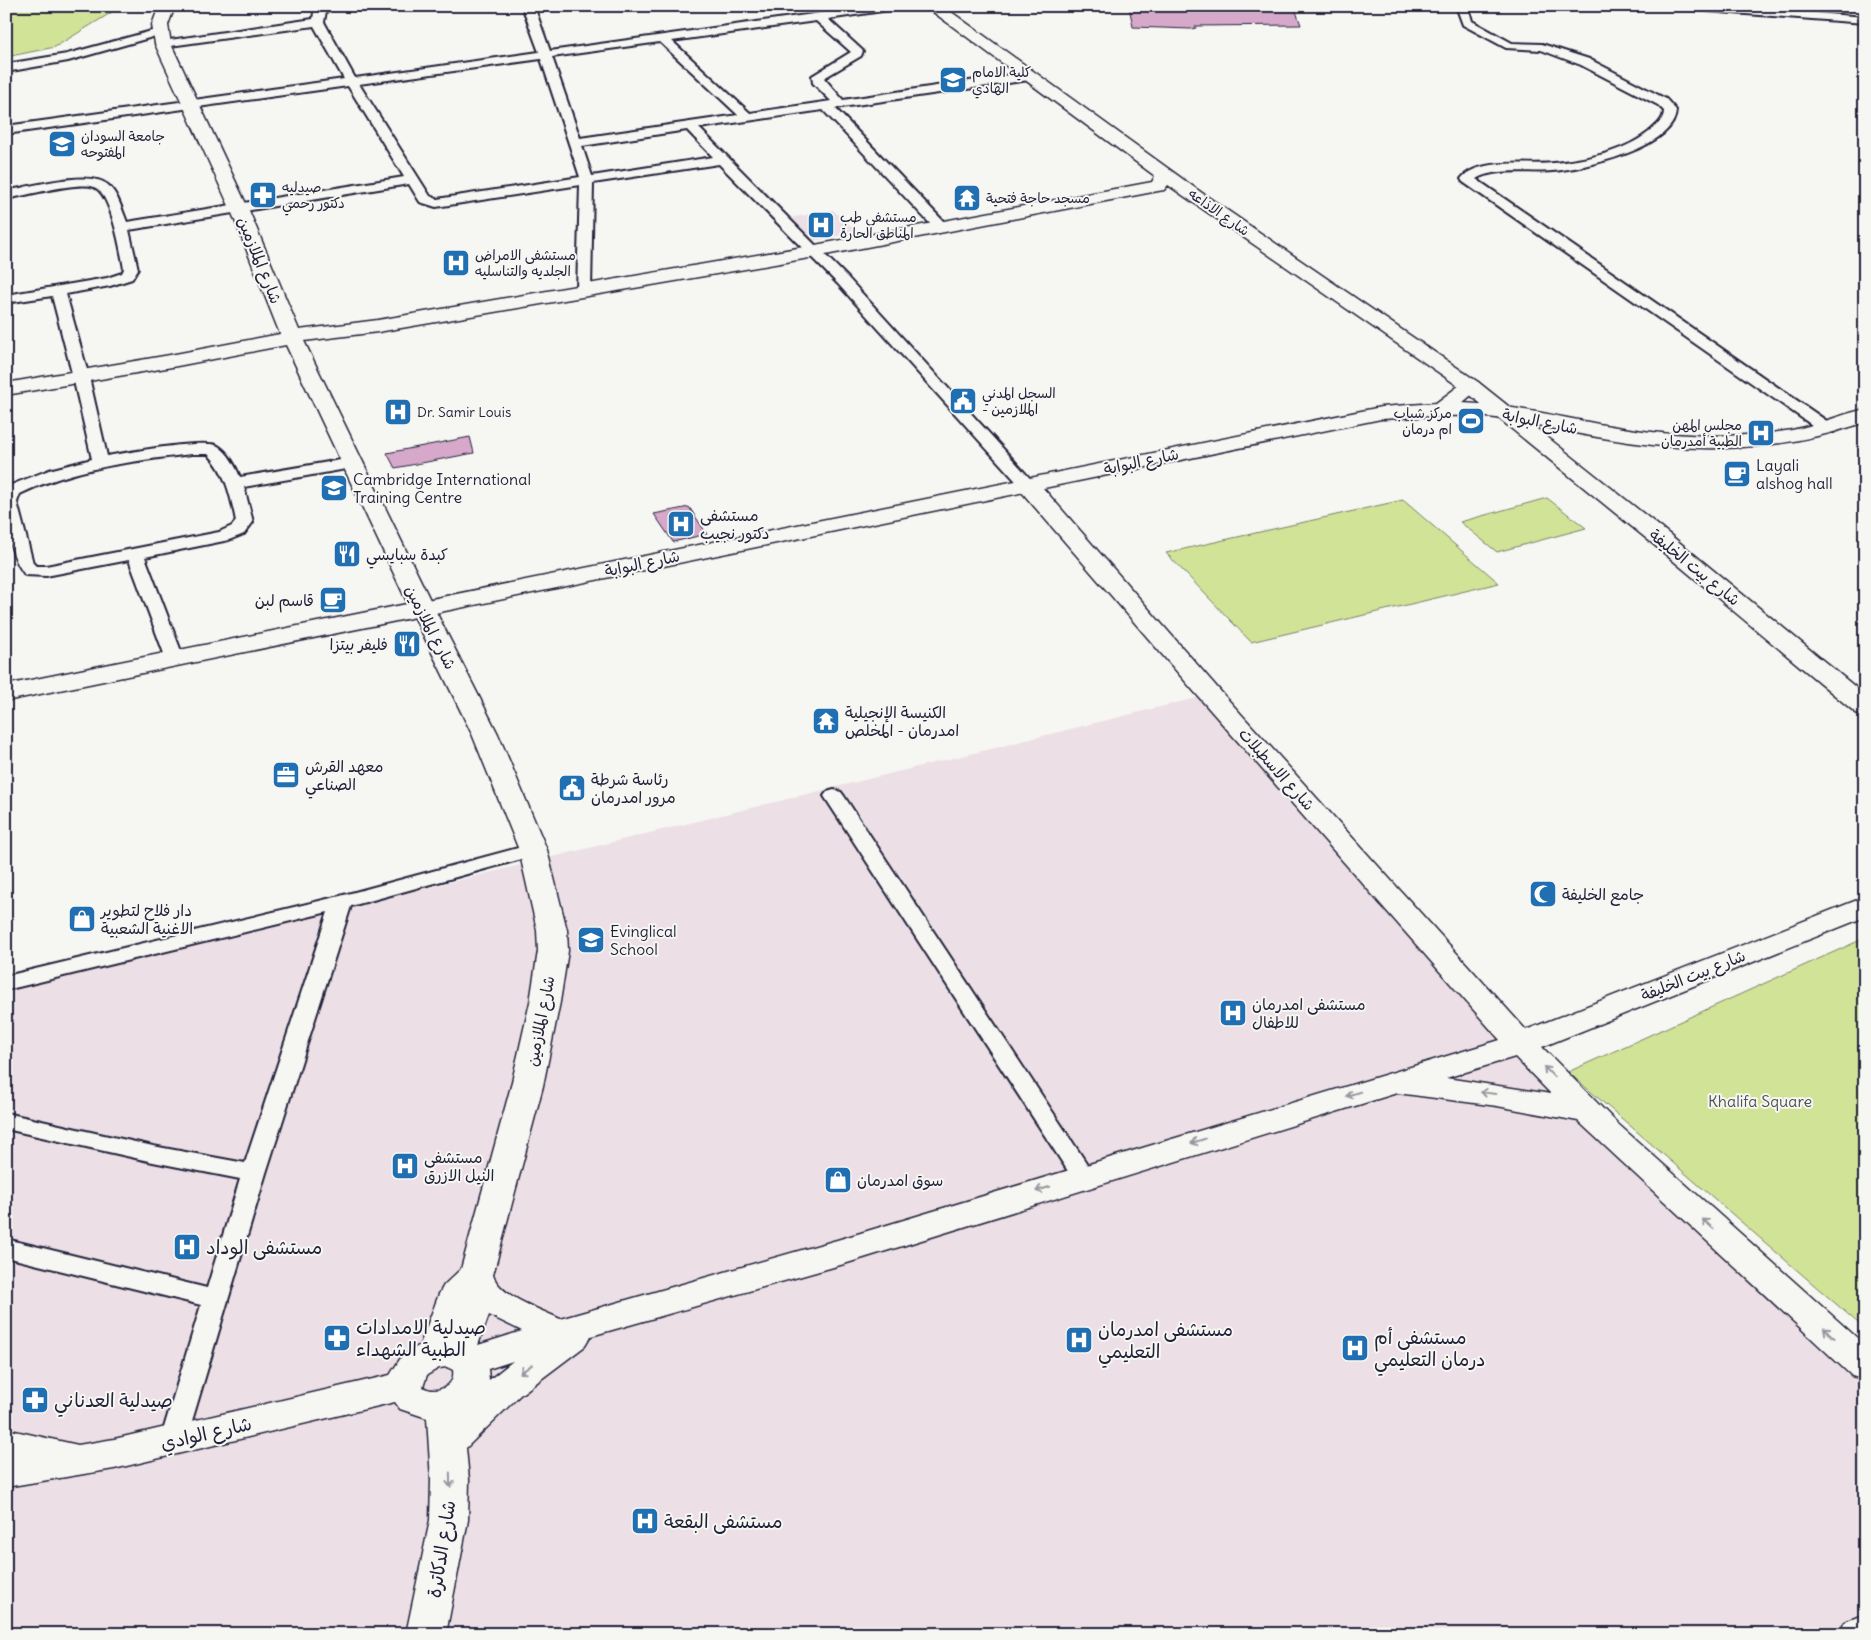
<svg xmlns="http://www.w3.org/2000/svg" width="1871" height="1640" font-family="Delius,'Playpen Sans Arabic',sans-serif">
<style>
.built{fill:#ecdfe6}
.green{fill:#d0e397;stroke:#798269}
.building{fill:#d6a8ca;stroke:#22223b}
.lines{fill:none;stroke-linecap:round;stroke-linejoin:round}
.street-casing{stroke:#22223b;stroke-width:4}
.secondary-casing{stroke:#22223b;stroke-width:3}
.primary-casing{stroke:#22223b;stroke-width:3}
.street{fill:#f6f6f2;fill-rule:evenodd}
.secondary{fill:#f6f6f2;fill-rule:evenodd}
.primary{fill:#f6f6f2;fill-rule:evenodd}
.oneway{stroke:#9797a0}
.labels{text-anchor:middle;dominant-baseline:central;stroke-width:4;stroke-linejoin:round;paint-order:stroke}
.far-poi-label{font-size:14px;fill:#22223b;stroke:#f6f6f2;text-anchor:start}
.far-street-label{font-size:14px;fill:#22223b;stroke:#f6f6f2}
.street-label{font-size:16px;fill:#22223b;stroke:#f6f6f2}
.poi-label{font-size:16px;fill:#22223b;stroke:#f6f6f2;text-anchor:start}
.park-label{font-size:16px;fill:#4e5252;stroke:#f6f6f2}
.near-poi-label{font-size:19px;fill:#22223b;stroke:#f6f6f2;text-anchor:start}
.near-street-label{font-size:19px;fill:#22223b;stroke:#f6f6f2}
</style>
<rect width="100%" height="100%" fill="#f6f6f2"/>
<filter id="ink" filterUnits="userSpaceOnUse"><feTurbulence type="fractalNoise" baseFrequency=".02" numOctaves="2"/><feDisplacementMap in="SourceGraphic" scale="10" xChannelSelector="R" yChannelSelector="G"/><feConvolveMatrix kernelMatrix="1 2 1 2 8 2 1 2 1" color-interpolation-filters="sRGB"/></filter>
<g filter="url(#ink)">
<g class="built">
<path d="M833,210L857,232L808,242L784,219Z"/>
<path d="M1213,694L1475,992L1865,1368V1634H6V992Z"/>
</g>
<g class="green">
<path d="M6,6H122L55,47L6,57Z"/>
<path d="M1547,498L1586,528L1497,552L1460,522Z"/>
<path d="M1403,500L1499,583L1251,642L1166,553Z"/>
<path d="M1865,938V1329L1568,1072Z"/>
</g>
<g class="building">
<path d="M1129,6H1294L1301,25L1195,26L1196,28L1191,29L1133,27Z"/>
<path d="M470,437L474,453L395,468L387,453Z"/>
<path d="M689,507L707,534L673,542L654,514Z"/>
</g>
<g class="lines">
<g class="street-casing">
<g id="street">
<path d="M315,6H327L324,22L355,78L539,52L522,6H534L550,51L870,6H901L896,9L828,19L863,51L861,56L824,78L843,100L1029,72L1033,73L1035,76L1033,79L1029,80L835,108L946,224L948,227L946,230H936L823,110L699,128L848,278L1036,485L1034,488H1022L838,284L719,164L593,183L591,291L589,294H579L577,291L580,185L436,207L420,202L409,184L129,230L138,269L132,279L110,286L66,294L89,377L107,456C125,453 205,438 218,446C228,452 236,467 240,477L352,458L358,460L360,463L358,466L352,468L244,487L253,522L244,534L229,540L145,557L184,659L181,663L175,664L169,663L166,659L129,560L46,576L25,575C6,550 6,517 6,487L49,470L92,459L73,377L52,296L6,303V295L107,278L122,273L124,269C121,252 111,193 94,187C78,181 25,196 6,199V191C28,187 90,169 108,185C118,194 122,210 127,222L404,177L348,86L6,134V126L344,79L314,26L163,47L157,44L163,41L313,19ZM816,21L851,52L812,76L813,83L831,101L750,113L672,41ZM660,42L738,115L580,138L552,57ZM541,59L580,177L437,199L430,196L359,84ZM687,130L713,157L592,176L582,146ZM192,454H208C226,472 231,497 236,521L232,526L219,532L46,566H36L33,563L17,502L20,494C74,468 132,461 192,454Z"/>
<path d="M1456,6H1468L1472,21L1512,43L1542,44L1589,59L1666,99L1676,110C1676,148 1582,169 1552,171C1531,173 1494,167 1476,179L1834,426L1836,429L1834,432H1822L1463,182L1461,179C1478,157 1530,166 1554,163C1585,160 1624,152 1649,132C1656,126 1664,120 1664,111L1658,105L1581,65L1541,50L1506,48L1463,25Z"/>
<path d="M1674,6H1727L1865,17V23L1679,9Z"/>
<path d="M159,29L165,32L163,34L68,61L6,72V64L67,54Z"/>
<path d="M834,790L841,792L844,796L1091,1170L1095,1176L1091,1182L1083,1185L1075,1182L824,796L827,792Z"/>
<path d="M533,844L540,846L543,850L540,854L351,906L266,1173L186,1441L182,1449L173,1452L164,1449L160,1441L201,1305L6,1257V1239L207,1288L240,1179L153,1162L6,1129V1113L153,1146L245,1163L328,912L6,990V976L340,896Z"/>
</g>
</g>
<g class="secondary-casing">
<g id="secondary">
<path d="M159,6H175L168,25L171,44L248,208L299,330L378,320L815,245L1152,182L1155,176L925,6H943L1202,193L1478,382L1674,538L1865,695V716L1856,713L1658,548L1464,390L1168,185L1164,190L1158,191L815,257L378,332L304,341L434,608L498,734L547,850L567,930L568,951L560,1002L543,1086L493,1275C500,1297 540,1309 560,1319L844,1238L1500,1040L1204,703L1020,490L1017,485L1020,480L1028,478L1036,480L1222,693L1526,1030L1865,897V917L1542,1047L1618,1124L1865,1345V1380L1852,1376L1578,1121L1497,1106L1397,1093L844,1264L591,1336L585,1346L520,1395L466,1448L469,1480L468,1520L446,1634H406L430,1520L431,1480L427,1418L400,1409L395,1402L114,1469L6,1487V1429L78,1445L114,1439L390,1375L402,1356L420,1345L439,1294L444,1285L461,1269L511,1086L530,1002L538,951L537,930L519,850L472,734L410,608L286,345L172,367L6,395V383L170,355L280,334L230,208L155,44L152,25ZM1515,1057L1551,1094L1446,1078ZM489,1315L491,1316L522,1331L478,1345ZM513,1361L489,1380L488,1369ZM447,1367L453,1370C456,1387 436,1395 423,1387L427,1375L439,1368Z"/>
<path d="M1865,1614V1634H1839L1845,1622Z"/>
</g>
</g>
<g class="primary-casing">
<path id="primary" d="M1471,380L1478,382L1482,386L1462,403C1523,405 1583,424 1643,431C1692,437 1743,438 1792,430C1817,425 1840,415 1865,409V422C1778,453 1693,454 1603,438C1564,432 1526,421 1487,417C1452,414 1416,417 1381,419L6,701V685L1381,407L1436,403L1464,382Z"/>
</g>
<use href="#street" class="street"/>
<use href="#secondary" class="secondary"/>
<use href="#primary" class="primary"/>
</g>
<defs><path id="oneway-shaft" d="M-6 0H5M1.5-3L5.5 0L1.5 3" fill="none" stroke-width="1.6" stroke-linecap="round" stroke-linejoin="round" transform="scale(1.25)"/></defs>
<g class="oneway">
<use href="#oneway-shaft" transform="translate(1549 1072) rotate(-134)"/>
<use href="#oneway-shaft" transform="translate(1488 1093) rotate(-172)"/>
<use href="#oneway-shaft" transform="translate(1353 1094) rotate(163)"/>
<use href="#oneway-shaft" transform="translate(1198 1141) rotate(163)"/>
<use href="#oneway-shaft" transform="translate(1043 1189) rotate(163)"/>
<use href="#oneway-shaft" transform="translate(1708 1224) rotate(-138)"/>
<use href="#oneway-shaft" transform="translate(1829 1333) rotate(-138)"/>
<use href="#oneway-shaft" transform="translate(526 1369) rotate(144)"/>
<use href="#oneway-shaft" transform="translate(450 1480) rotate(89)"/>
</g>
</g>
<defs>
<g id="university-square" transform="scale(1.4375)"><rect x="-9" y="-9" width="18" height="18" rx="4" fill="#1f6fb2" stroke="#f6f6f2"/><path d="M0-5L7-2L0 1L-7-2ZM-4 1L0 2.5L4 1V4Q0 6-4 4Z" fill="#fff"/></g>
<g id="pharmacy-square" transform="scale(1.4375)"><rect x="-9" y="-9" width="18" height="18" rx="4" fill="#1f6fb2" stroke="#f6f6f2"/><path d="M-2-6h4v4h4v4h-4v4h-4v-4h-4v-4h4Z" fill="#fff"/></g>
<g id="temple-square" transform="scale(1.4375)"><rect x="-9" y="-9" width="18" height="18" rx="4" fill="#1f6fb2" stroke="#f6f6f2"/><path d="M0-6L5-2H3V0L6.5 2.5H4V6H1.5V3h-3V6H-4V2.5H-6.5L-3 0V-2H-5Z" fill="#fff"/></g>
<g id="hospital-square" transform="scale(1.4375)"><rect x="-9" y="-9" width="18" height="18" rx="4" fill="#1f6fb2" stroke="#f6f6f2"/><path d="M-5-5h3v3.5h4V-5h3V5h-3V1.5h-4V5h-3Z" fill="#fff"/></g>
<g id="civic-square" transform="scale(1.4375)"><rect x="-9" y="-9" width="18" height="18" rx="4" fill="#1f6fb2" stroke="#f6f6f2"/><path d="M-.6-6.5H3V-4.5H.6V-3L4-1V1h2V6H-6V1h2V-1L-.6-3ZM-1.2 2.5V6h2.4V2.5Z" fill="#fff"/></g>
<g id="stadium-square" transform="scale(1.4375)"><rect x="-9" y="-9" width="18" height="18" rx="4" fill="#1f6fb2" stroke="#f6f6f2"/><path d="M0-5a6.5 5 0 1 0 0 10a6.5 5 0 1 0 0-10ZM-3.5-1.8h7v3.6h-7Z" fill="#fff"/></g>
<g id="cafe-square" transform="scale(1.4375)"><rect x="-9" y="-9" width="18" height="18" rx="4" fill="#1f6fb2" stroke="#f6f6f2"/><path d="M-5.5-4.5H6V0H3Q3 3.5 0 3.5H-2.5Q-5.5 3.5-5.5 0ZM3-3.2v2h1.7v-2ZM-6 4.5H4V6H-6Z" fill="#fff"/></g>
<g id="school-square" transform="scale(1.4375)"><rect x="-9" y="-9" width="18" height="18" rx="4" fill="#1f6fb2" stroke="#f6f6f2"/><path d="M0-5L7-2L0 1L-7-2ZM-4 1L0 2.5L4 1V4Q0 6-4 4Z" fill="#fff"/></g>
<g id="restaurant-square" transform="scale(1.4375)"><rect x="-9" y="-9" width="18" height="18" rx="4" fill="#1f6fb2" stroke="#f6f6f2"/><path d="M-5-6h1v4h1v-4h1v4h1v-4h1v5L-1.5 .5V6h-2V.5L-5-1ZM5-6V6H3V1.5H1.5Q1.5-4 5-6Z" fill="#fff"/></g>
<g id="office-square" transform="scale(1.4375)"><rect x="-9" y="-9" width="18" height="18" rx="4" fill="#1f6fb2" stroke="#f6f6f2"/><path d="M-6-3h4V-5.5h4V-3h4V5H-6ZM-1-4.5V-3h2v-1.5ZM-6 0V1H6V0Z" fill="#fff"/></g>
<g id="mosque-square" transform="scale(1.4375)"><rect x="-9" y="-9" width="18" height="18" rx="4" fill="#1f6fb2" stroke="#f6f6f2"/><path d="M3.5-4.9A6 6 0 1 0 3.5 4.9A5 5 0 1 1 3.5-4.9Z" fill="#fff"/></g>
<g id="shop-square" transform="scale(1.4375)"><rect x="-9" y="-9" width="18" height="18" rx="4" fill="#1f6fb2" stroke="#f6f6f2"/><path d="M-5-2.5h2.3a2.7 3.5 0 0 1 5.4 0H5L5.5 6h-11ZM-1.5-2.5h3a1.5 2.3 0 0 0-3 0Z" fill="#fff"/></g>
</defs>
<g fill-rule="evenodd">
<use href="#university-square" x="953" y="80"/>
<use href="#university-square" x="62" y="144"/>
<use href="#pharmacy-square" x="263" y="195"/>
<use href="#temple-square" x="967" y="198"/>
<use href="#hospital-square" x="821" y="225"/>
<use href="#hospital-square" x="456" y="263"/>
<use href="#civic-square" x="963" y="401"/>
<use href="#hospital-square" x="398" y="412"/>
<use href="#stadium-square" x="1471" y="421"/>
<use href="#hospital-square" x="1761" y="433"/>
<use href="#cafe-square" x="1737" y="474"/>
<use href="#school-square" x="334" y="488"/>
<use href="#hospital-square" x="681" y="524"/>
<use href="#restaurant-square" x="347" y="554"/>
<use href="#cafe-square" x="333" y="600"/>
<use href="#restaurant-square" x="407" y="644"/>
<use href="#temple-square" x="826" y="721"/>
<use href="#office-square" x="286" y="775"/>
<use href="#civic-square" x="572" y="788"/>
<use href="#mosque-square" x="1543" y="894"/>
<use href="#shop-square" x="82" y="919"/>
<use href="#university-square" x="591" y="940"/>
<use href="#hospital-square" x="1233" y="1013"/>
<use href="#hospital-square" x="405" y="1166"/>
<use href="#shop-square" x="838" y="1180"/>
<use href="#hospital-square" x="187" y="1247"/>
<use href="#pharmacy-square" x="337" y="1338"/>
<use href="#hospital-square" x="1079" y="1340"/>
<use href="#hospital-square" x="1355" y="1348"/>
<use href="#pharmacy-square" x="35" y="1400"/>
<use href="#hospital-square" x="645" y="1521"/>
</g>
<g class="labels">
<g class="far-poi-label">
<text x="972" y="72">كلية الامام<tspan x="972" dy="16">الهادي</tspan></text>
<text x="81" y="136">جامعة السودان<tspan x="81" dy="16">المفتوحه</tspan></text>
<text x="282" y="187">صيدليه<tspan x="282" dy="16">دكتور رحمي</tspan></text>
<text x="986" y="198">مسجد حاجة فتحية</text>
<text x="840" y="217">مستشفى طب<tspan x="840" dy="16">المناطق الحارة</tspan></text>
<text x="475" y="255">مستشفى الامراض<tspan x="475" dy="16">الجلديه والتناسليه</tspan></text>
<text x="982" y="393">السجل المدني<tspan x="982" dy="16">- الملازمين</tspan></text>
<text x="417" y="412">Dr. Samir Louis</text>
<text x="1452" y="413" text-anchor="end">مركز شباب<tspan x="1452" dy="16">ام درمان</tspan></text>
<text x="1742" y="425" text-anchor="end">مجلس المهن<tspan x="1742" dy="16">الطبية أمدرمان</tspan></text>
</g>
<g class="far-street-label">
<text transform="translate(1219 212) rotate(35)">شارع الاذاعه</text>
</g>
<g class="street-label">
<text transform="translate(260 260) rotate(68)">شارع الملازمين</text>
<text transform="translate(1540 421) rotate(11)">شارع البوابة</text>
<text transform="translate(1141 461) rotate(-12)">شارع البوابة</text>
<text transform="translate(642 563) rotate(-12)">شارع البوابة</text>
<text transform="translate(1695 567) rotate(39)">شارع بيت الخليفة</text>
<text transform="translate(431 627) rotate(63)">شارع الملازمين</text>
<text transform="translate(1277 769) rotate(48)">شارع الاسطبلات</text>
<text transform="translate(1693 975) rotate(-22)">شارع بيت الخليفة</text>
<text transform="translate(540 1021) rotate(-79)">شارع الملازمين</text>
</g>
<g class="poi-label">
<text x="1756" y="465">Layali<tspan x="1756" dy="18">alshog hall</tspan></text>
<text x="353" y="479">Cambridge International<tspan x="353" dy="18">Training Centre</tspan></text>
<text x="700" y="515">مستشفى<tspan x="700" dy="18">دكتور نجيب</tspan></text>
<text x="366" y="554">كبدة سبايسي</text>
<text x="314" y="600" text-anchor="end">قاسم لبن</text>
<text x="388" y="644" text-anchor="end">فليفر بيتزا</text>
<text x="845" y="712">الكنيسة الإنجيلية<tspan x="845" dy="18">امدرمان - المخلص</tspan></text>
<text x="305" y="766">معهد القرش<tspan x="305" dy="18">الصناعي</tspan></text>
<text x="591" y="779">رئاسة شرطة<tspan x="591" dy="18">مرور امدرمان</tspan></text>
<text x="1562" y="894">جامع الخليفة</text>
<text x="101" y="910">دار فلاح لتطوير<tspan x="101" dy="18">الاغنية الشعبية</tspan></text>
<text x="610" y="931">Evinglical<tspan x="610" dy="18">School</tspan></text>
<text x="1252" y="1004">مستشفى امدرمان<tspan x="1252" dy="18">للاطفال</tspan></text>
<text x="424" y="1157">مستشفى<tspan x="424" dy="18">النيل الازرق</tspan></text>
<text x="857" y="1180">سوق امدرمان</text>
</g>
<g class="park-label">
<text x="1760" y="1101">Khalifa Square</text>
</g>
<g class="near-poi-label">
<text x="206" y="1247">مستشفى الوداد</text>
<text x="356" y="1327">صيدلية الامدادات<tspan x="356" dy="22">الطبية الشهداء</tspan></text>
<text x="1098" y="1329">مستشفى امدرمان<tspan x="1098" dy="22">التعليمي</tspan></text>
<text x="1374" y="1337">مستشفى أم<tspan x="1374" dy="22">درمان التعليمي</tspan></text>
<text x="54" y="1400">صيدلية العدناني</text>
<text x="664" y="1521">مستشفى البقعة</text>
</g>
<g class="near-street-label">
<text transform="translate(206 1433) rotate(-13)">شارع الوادي</text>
<text transform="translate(441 1549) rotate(-81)">شارع الدكاترة</text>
</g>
</g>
<rect width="1871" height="1640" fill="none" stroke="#f6f6f2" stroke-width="25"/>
<rect x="12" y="12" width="1846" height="1615" fill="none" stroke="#22223b" stroke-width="2" filter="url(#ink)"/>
</svg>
